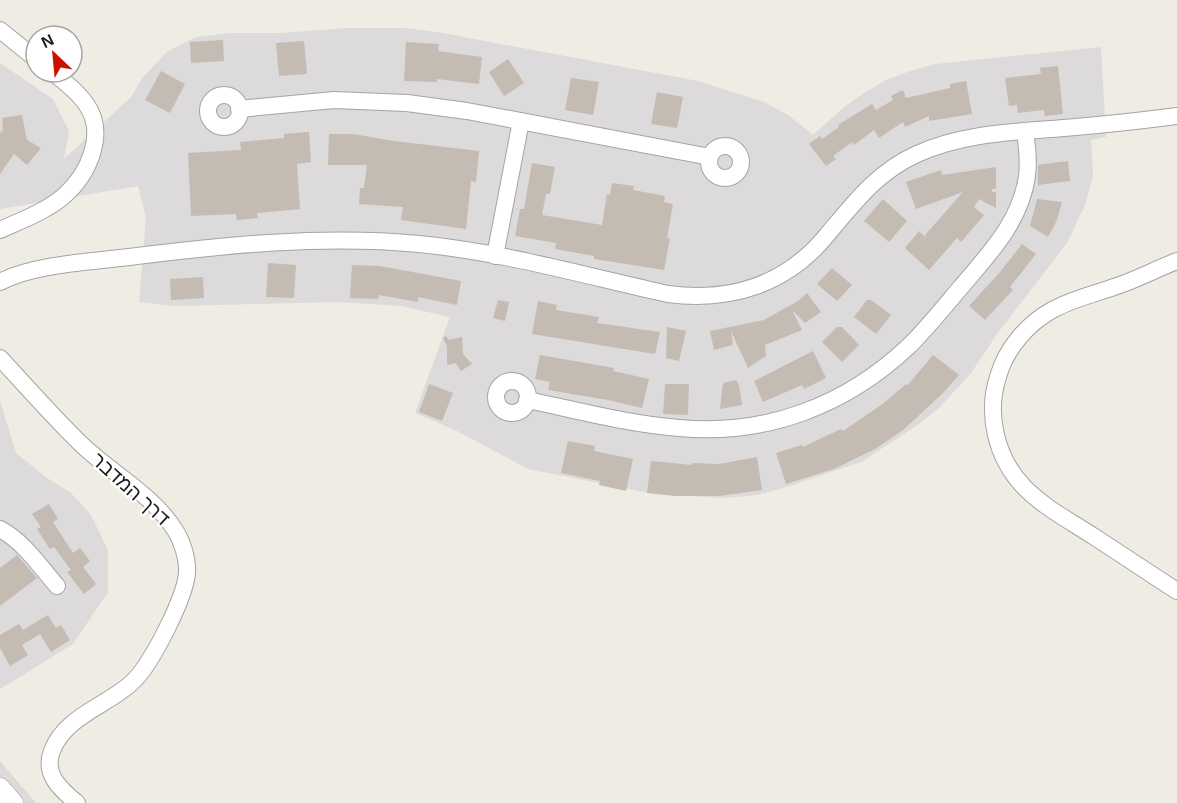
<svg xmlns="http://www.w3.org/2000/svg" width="1177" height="803" font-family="Helvetica,'Noto Sans Hebrew',sans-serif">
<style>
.residential{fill:#dcdada}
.building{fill:#c4bbb2}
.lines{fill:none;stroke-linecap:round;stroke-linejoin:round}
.minor-casing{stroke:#a4a4a4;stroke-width:18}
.tertiary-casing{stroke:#a4a4a4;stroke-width:21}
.minor{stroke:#fff;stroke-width:16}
.tertiary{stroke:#fff;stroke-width:20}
.labels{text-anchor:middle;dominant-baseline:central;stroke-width:4.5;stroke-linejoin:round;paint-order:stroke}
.street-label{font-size:20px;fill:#1d1d1d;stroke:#fff}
</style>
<rect width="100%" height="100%" fill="#efece3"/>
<g class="residential">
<path d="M347,28H405L437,32L698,81L764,102L788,115L813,135L843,108L864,93L886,80L913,70L935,64L1101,47L1106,137L1091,140L1093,176L1085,205L1067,243L997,334L971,373L939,408L916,426L861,462L790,486L757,495L725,498L654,494L528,469L457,431L415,413L450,317L401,306L338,302L175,306L139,302L146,217L138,186L0,209V63L53,99L69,131L64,159L131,97L143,77L167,52L196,37L230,33H282Z"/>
<path d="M0,401L16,453L47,478L70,492L91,515L108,550V592L73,644L0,689Z"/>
<path d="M0,761L36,803H0Z"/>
</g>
<g class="building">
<path d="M223,40L224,61L191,63L190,42Z"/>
<path d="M304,41L307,74L279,76L276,43Z"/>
<path d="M406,42L439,44L438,51L482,57L479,84L437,79V82L404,81Z"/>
<path d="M508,59L524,83L504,96L489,72Z"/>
<path d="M1058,66L1063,114L1045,116L1044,110L1018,113L1017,105L1009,106L1005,78L1041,74L1040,68Z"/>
<path d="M161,71L185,84L170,113L145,100Z"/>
<path d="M571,78L599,82L593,115L565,110Z"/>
<path d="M966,81L972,114L929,121V116L905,127L903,122L879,138L874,130L854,145L852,142L833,156L836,159L826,166L809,144L820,136L822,139L839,127L838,125L872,104L876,110L893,100L891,96L903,90L906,98L950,88V84Z"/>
<path d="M657,92L683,97L677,128L651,124Z"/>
<path d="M22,115L27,140L41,148L27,165L14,154L0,174V133L3,130L2,118Z"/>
<path d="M309,132L311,162L297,164L300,209L257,213L258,218L237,220L236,214L191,216L188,153L241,150L240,142L284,138V134Z"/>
<path d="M329,134H353L394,141L479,151L476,182L471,181L466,229L401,220L403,207L359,204L360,188H364L367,165H328Z"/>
<path d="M1068,161L1070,181L1038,185V165Z"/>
<path d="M532,163L555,167L550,194H546L542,215L602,225L607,194L610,195L612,183L634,186L633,190L665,196L664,202L673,204L667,238H670L664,270L594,259V256L555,249L556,243L515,236L520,209H524Z"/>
<path d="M996,167V189H992V192H996V208L979,199L974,207L984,215L961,242L957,238L929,270L905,248L919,231L926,238L925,235L963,192L916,209L906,182L941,170L942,175Z"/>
<path d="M883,199L907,221L889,242L864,221Z"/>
<path d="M1037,199L1062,202L1057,220L1048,237L1030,226Z"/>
<path d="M1022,244L1036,254L1010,287L1013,290L985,320L969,306L1000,272Z"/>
<path d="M268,263L296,265L294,298L266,297Z"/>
<path d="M352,265L380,266L461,281L457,305L418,297V302L379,295L378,299L350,298Z"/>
<path d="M832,268L852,285L837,301L817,284Z"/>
<path d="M203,277L204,298L171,300L170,279Z"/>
<path d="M807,293L821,312L805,323L792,310L802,330L765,345L766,356L748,368L731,331L733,345L714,350L710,331L764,320L798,301Z"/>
<path d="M498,300L509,302L505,321L493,318Z"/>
<path d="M867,300H871L891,315L876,334L854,317Z"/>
<path d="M538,301L557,305L556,310L599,317L597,323L660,332L655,354L532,334Z"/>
<path d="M667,327L686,331L679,361L666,358Z"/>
<path d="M837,327H842L859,345L842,362L822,342Z"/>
<path d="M446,336L449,340L462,337L463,354L472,364L461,371L456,363L447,365V346L443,338Z"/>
<path d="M813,351L826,378L804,389L802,385L763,402L754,381Z"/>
<path d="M540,355L614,368L613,371L649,379L642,408L608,400L548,390L550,382L535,379Z"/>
<path d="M933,355L959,375L943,393L903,430L875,449L834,469L786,484L776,453L802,445L803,447L841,429L843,431L884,403L906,384L907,386Z"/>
<path d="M736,380L739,385L742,405L720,409L723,383Z"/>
<path d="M429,384L453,393L442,421L419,412Z"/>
<path d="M665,384H689L688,415L663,414Z"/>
<path d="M568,441L595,446L594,451L633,459L626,491L599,485L600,481L561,473Z"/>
<path d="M757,457L762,490L720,496H675L647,493L651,461L692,465V463L719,464Z"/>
<path d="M49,504L58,519L53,522L73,553L80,548L90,561L83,567L96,584L84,594L67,572L71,570L54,547L50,549L37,529L41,527L32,514Z"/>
<path d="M17,555L37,578L0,606V568Z"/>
<path d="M48,615L56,628L61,625L70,640L51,652L40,634L22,645L28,655L10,666L0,648V635L19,624L23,630Z"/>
</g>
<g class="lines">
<g class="minor-casing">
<g id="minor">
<path d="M0,30L36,59"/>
<circle cx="224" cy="111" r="16"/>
<path d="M239,109L334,100L407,103L467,111L710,157"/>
<circle cx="725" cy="162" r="16"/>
<path d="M0,230C22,220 47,211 65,195C89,173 107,133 86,104C77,91 64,81 52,72"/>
<path d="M495,256L521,121"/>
<path d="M1177,261C1156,269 1136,280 1114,287C1094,294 1073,299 1054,309C1028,323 1006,348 998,377C986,414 996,457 1023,486C1043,507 1070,521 1093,536C1121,554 1149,573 1177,591"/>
<path d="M0,282C33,264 91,262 129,257C225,245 322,235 419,244C503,252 586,276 668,294C730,302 786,285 827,235C854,203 877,172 917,154C963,133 1014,132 1064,128C1102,125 1139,121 1177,116"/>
<path d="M0,358C27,387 53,417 81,444C111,473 152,494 175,530C182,541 188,559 187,573C185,598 155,655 139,675C114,705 66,713 52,751C43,774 60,789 77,803"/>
<circle cx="512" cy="397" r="16"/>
<path d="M527,400C577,410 628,424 679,428C766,436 846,406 910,345C928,327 944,307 961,287C989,254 1021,221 1027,176C1029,161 1027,146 1025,131"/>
<path d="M0,529C24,542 39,565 57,586"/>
</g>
</g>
<g class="tertiary-casing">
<path id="tertiary" d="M0,788L13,803"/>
</g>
<use href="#minor" class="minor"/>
<use href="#tertiary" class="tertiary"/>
</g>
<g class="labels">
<g class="street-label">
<text transform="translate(131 489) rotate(42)">דרך המדבר</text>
</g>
</g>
<g transform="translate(54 54) rotate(334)"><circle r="28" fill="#ffffff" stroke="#a5a5a5" stroke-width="1.5"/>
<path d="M0-4.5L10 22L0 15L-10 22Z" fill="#cb1100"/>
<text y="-9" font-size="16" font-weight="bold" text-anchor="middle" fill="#1d1d1d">N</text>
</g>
</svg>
